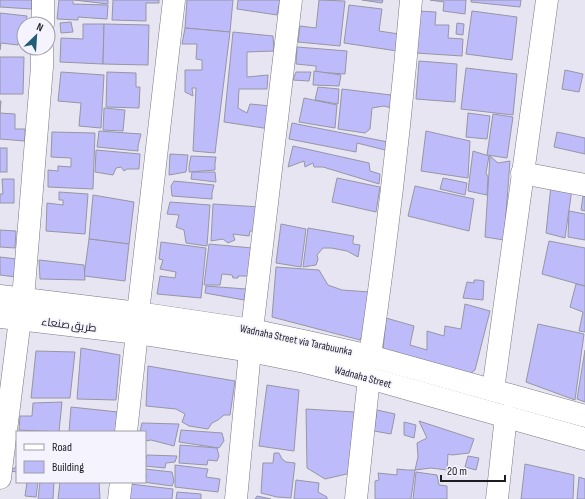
<svg xmlns="http://www.w3.org/2000/svg" width="585" height="499" font-family="'Sofia Sans Condensed',Cairo,sans-serif">
<style>
.building{fill:#bebbfa;stroke:#9696a3}
.lines{fill:none;stroke-linecap:round;stroke-linejoin:round}
.minor-casing{stroke:#797783;stroke-width:23}
.major-casing{stroke:#797783;stroke-width:23}
.minor{stroke:#fff;stroke-width:22}
.major{stroke:#fff;stroke-width:22}
.labels{text-anchor:middle;dominant-baseline:central;stroke-width:3;stroke-linejoin:round;paint-order:stroke}
.street-label{font-size:11px;fill:#1d1c21;stroke:#f5f3fe}
</style>
<rect width="100%" height="100%" fill="#e8e5f3"/>
<g class="building">
<path d="M0,0H32V9L0,7Z"/>
<path d="M59,0H73V4L108,5L107,19L78,17V20L57,19Z"/>
<path d="M74,0H108V4Z"/>
<path d="M113,0H159V3H146V21L112,20Z"/>
<path d="M187,0H233L230,32L185,28Z"/>
<path d="M238,0H280L277,15L237,9Z"/>
<path d="M319,0L345,1L340,46L298,42L300,26L316,28Z"/>
<path d="M362,0H383L382,3Z"/>
<path d="M430,0H466L465,14L443,11L444,2Z"/>
<path d="M471,0H521L520,7L471,2Z"/>
<path d="M349,5L382,9L379,31L399,34L397,51L344,43Z"/>
<path d="M418,11L436,12L435,25H449L448,38L463,39L462,56L416,53Z"/>
<path d="M472,11L517,17L512,60L466,54Z"/>
<path d="M0,13L27,16L26,24H24V31H20L18,45L1,43L0,50Z"/>
<path d="M71,22L73,32L61,33L60,23Z"/>
<path d="M457,23L464,24L463,35L456,34Z"/>
<path d="M83,24H104L103,64L60,62L61,38L83,39Z"/>
<path d="M104,24L149,25L148,65L103,64Z"/>
<path d="M185,28L230,32L215,153L193,151L196,88H192L193,96L185,92V70H202V60L196,59L197,44H182Z"/>
<path d="M233,32L273,36L274,51L247,52V77L268,75L267,89H239L238,108L247,113L250,104L271,106L270,129L224,122Z"/>
<path d="M297,47L347,51L345,74L316,72V66L296,64Z"/>
<path d="M0,57H24L23,94H0Z"/>
<path d="M419,61L457,64L455,102L416,99Z"/>
<path d="M466,68L517,74L513,115L461,109Z"/>
<path d="M565,70L583,74L579,92L562,89Z"/>
<path d="M314,71L341,75L339,86L313,85Z"/>
<path d="M61,72L104,75L101,128L79,126L81,103L58,101Z"/>
<path d="M107,72L136,73V87H140L139,108L106,107Z"/>
<path d="M296,72H311L309,81L293,80Z"/>
<path d="M318,87L339,89L338,104L315,100Z"/>
<path d="M342,89L399,96L398,110L384,106L372,108L370,129L365,133L338,129Z"/>
<path d="M304,98L337,105L335,128L299,122Z"/>
<path d="M0,101H1L0,113L15,114V129H25V141L0,139Z"/>
<path d="M104,108L125,110L123,131L103,130Z"/>
<path d="M468,113L490,116L487,139L466,137Z"/>
<path d="M493,114L513,117L507,158L487,155Z"/>
<path d="M292,123L388,142L385,150L357,143L356,152L289,139Z"/>
<path d="M99,131L141,134L138,146V151L97,147Z"/>
<path d="M426,131L470,141L468,178L421,171Z"/>
<path d="M52,132L95,133L93,189L48,187V170L58,171V166L71,167V158L51,157Z"/>
<path d="M557,132L585,138V154L554,147Z"/>
<path d="M293,146L369,163L370,171L380,174L379,184L323,167H314L313,163L305,167L304,161L288,167Z"/>
<rect x="0" y="148" width="7" height="24"/>
<path d="M96,150L140,154L139,169H127L124,171L121,167L116,168L113,175L95,172Z"/>
<path d="M473,151L489,156L486,173L488,177L487,195L468,191Z"/>
<path d="M170,154L188,155L186,172L169,175Z"/>
<path d="M191,156L216,157L215,163V170L189,172V166Z"/>
<path d="M490,156L498,163L510,161L504,240L485,237Z"/>
<path d="M192,172H215L216,182L191,179Z"/>
<path d="M337,178L380,187L376,212L332,202Z"/>
<path d="M443,178L467,183L465,195L440,189Z"/>
<path d="M2,179H14V203H0V194H3Z"/>
<path d="M174,181L214,185L212,193V199L172,196L171,186Z"/>
<path d="M551,185L572,189L565,238L546,233Z"/>
<path d="M415,186L474,199L469,231L408,216Z"/>
<path d="M59,192L88,194L85,234L46,231L47,203L63,205V200H59Z"/>
<path d="M93,195L134,202L129,244L89,239Z"/>
<path d="M583,196H585V211L581,210Z"/>
<path d="M170,202L210,205L207,246L186,243L184,230L176,227L179,215L167,214Z"/>
<path d="M213,204L261,207L258,231H250L249,236L233,234L235,240L228,243L223,239L211,241Z"/>
<path d="M569,211L585,214V240L568,237Z"/>
<path d="M281,224L306,229L301,267L276,263Z"/>
<path d="M308,228L354,236L353,240V244L360,245L358,257L347,251L331,248H323L317,255L318,259L316,265L303,267Z"/>
<path d="M0,230L16,231L15,248L0,247Z"/>
<path d="M89,239L129,244L125,281L84,276Z"/>
<path d="M549,241L585,248V286L542,274Z"/>
<path d="M161,242L206,248L201,298L157,294L160,276L175,278L176,272L160,269L163,260L159,259Z"/>
<path d="M209,244L252,248L249,276H238V278H233L232,275L222,274L220,285H204Z"/>
<path d="M0,257L17,259L16,277L0,275Z"/>
<path d="M39,260L84,265L85,280L40,279Z"/>
<path d="M276,267L319,270L328,285L342,290L370,292L363,333L360,340L272,317Z"/>
<path d="M474,280H478L484,281L483,300L463,298L467,282L474,283Z"/>
<path d="M576,284L585,286V332L579,331L583,312L570,307Z"/>
<path d="M206,286L246,289L244,300L205,293Z"/>
<path d="M465,304L490,311L475,370L469,375L383,350L386,318L414,326L410,345L427,350V331L444,336L445,326L461,329Z"/>
<path d="M538,324L584,334L575,400L526,382Z"/>
<path d="M81,348L120,355L116,400L77,399Z"/>
<path d="M585,350V402L577,399Z"/>
<path d="M36,351L75,352L70,398H31Z"/>
<path d="M148,366L235,381L230,415H224L218,420L212,423L208,429L189,426L182,422L185,414L176,409L146,406Z"/>
<path d="M267,385L299,390L294,451L259,446Z"/>
<path d="M62,402L59,432L19,430L20,416H32L33,403Z"/>
<path d="M71,407L118,412L115,432H69Z"/>
<path d="M306,409L355,412L351,473L325,479L307,468Z"/>
<path d="M377,410L395,414L391,434L374,431Z"/>
<path d="M419,421L474,439L469,453L452,455L448,454L447,470L431,468L415,470L418,457L417,443L427,438Z"/>
<path d="M404,422L416,425L414,438L404,435Z"/>
<path d="M142,423L179,424L174,446L151,440L145,441V432H140Z"/>
<path d="M181,430L222,433L224,441L219,448L179,442Z"/>
<path d="M180,445L217,448L219,456L217,461L208,460L207,465L179,463Z"/>
<path d="M274,453H279L282,459L286,462L295,463L291,498L277,497L261,493L263,463H273Z"/>
<path d="M147,455L177,456L175,462L166,463L165,468L145,466V461Z"/>
<path d="M468,456L479,458L476,470L465,467Z"/>
<path d="M525,464L574,475L573,499H521Z"/>
<path d="M175,465L208,469L206,477L220,479L218,492L175,487Z"/>
<path d="M17,466V472L10,471Z"/>
<path d="M145,469L172,472L174,481L172,486L143,482H145L146,476Z"/>
<path d="M397,469L407,470H415L411,499H375V481L379,480L378,473L397,475Z"/>
<path d="M416,472L437,475L439,485L447,486V499H413Z"/>
<path d="M579,477L585,479V499H577Z"/>
<path d="M296,480L319,483L318,492L327,497V499H294Z"/>
<path d="M27,482H38L36,497L25,496Z"/>
<path d="M40,482H54L53,499H38Z"/>
<path d="M60,482H99L100,499H58Z"/>
<path d="M130,484L173,489L172,499H127Z"/>
<path d="M177,492L201,494V499H176Z"/>
<path d="M257,496L271,499H255Z"/>
</g>
<g class="lines">
<g class="minor-casing">
<g id="minor">
<path d="M43,24V0"/>
<path d="M522,173L585,185"/>
<path d="M23,299L42,67V48"/>
<path d="M138,313L174,0"/>
<path d="M252,330L291,0"/>
<path d="M370,356C387,238 401,119 411,0"/>
<path d="M493,390L547,0"/>
<path d="M126,432L137,333"/>
<path d="M0,478L20,319"/>
<path d="M119,499L121,482"/>
<path d="M236,499L250,351"/>
<path d="M356,499L369,378"/>
<path d="M497,499L506,416"/>
</g>
</g>
<g class="major-casing">
<g id="major">
<path d="M0,296L138,313L252,330L308,342L370,356L585,416"/>
<path d="M0,317L137,333L250,351L305,362L369,378L585,439"/>
</g>
</g>
<use href="#minor" class="minor"/>
<use href="#major" class="major"/>
</g>
<g class="labels">
<g class="street-label">
<text transform="translate(69 325) rotate(7)">طريق صنعاء</text>
<text transform="translate(296 340) rotate(12)">Wadnaha Street via Tarabuunka</text>
<text transform="translate(363 377) rotate(15)">Wadnaha Street</text>
</g>
</g>
<rect x="16" y="431" width="130" height="52" fill="#f5f3fe" stroke="#9f9da6"/>
<rect x="24" y="444" width="20" height="6" fill="#ffffff" stroke="#9f9da6"/>
<text x="52" y="451" font-size="12" fill="#1d1c21">Road</text>
<rect x="24" y="461" width="20" height="12" fill="#bebbfa" stroke="#9f9da6"/>
<text x="52" y="471" font-size="12" fill="#1d1c21">Building</text>
<g transform="translate(36 36) rotate(25)"><circle r="19" fill="#f5f3fe" stroke="#9f9da6"/>
<path d="M0-3L7 15L0 10L-7 15Z" fill="#225d76"/>
<text y="-6" font-size="11" font-weight="bold" text-anchor="middle" fill="#1d1c21">N</text>
</g>
<path d="M441 475v6h64v-6" fill="none" stroke="#1d1c21" stroke-width="2"/>
<text x="447" y="475" font-size="12" fill="#1d1c21" stroke="#f5f3fe" stroke-width="3" paint-order="stroke">20 m</text>
</svg>
